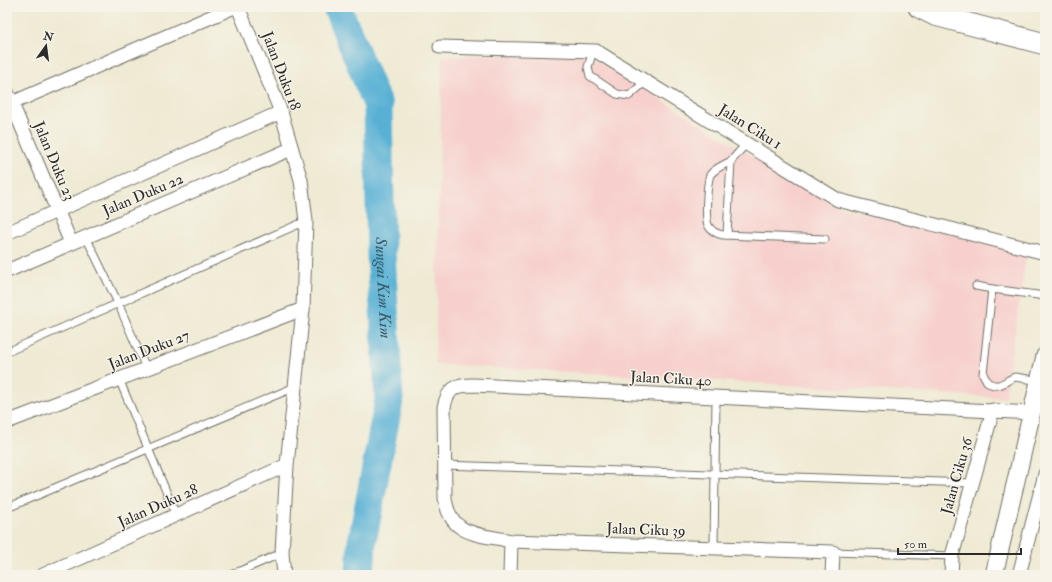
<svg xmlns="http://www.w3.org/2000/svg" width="1052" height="582" font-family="'IM FELL Double Pica',serif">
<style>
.built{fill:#f7d0cd}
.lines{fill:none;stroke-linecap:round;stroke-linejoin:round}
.river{stroke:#58b1d5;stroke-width:29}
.service-casing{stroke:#706e66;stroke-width:9}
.minor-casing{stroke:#706e66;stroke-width:15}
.tertiary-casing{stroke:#706e66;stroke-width:19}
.primary-casing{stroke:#706e66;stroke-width:23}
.service{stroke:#fff;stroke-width:7}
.minor{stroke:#fff;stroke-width:13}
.tertiary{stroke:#fff;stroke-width:17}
.primary{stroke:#fff;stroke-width:21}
.labels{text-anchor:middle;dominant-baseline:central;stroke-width:3;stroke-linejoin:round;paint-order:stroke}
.street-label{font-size:15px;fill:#2b2b2b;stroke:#f7f3e8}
.water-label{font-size:16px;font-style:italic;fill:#3b5a66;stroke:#f7f3e8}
</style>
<rect width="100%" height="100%" fill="#f7f3e8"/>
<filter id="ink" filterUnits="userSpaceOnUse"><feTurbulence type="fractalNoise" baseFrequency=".025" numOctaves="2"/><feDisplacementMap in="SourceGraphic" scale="8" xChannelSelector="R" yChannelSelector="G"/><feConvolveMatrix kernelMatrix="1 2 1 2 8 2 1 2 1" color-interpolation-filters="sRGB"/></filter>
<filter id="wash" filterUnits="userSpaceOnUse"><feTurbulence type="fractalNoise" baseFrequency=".012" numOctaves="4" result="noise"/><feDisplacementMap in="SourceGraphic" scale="16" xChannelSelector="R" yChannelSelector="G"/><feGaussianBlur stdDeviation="0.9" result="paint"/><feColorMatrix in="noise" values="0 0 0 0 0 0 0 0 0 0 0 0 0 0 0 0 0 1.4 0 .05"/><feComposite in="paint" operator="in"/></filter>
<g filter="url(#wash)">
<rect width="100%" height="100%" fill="#efead3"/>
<path class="built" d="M583,51L830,204L1027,252L1005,398L435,364L442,57Z"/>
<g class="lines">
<path class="river" id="s1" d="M337,7L378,106L381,253L389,400L362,542L360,575"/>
</g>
</g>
<g filter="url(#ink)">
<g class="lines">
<g class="service-casing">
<g id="service">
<path d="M593,51L588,67L590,76L617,94L629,96L646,81"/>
<path d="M731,161C724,165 715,168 710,175C707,182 705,218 708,225C711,231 717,234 723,235L825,239"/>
<path d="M727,235L731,161L746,144"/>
<path d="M86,237L118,303L146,368"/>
<path d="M976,286L992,289"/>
<path d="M7,352L306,221"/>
<path d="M119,379L176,515"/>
<path d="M1041,381L1015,377C1004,381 1001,389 988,383L983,374L992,289L1045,296"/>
<path d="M444,465L971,483"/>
<path d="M7,508L295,387"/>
<path d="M714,548L716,397"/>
<path d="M833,552L952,556"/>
<path d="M231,575L282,553"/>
</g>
</g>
<g class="minor-casing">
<g id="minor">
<path d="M238,7L281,112L301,180L306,221L303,309L287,465L282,553L284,575"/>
<path d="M440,47L596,51L838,200L1045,253"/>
<path d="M7,92L71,243"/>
<path d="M12,103L234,7"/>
<path d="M7,233L281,112"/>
<path d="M7,271L291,149"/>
<path d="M7,422L303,309"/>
<path d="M43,575L287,465"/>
<path d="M510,575L511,541"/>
<path d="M832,575L833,552L511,541C480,534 450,537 445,498L444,407C448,388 455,385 474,385L1033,413"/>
<path d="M951,575L952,556L993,410"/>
<path d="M1019,575L1045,474"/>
</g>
</g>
<g class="tertiary-casing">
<path id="tertiary" d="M994,575L1045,356"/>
</g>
<g class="primary-casing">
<path id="primary" d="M919,7L935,15L1045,44"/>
</g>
<use href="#service" class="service"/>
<use href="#minor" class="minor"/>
<use href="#tertiary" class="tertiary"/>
<use href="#primary" class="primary"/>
</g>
</g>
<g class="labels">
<g class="street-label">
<text transform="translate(281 71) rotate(69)">Jalan Duku 18</text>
<text transform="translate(750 127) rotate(32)">Jalan Ciku 1</text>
<text transform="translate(54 161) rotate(67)">Jalan Duku 23</text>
<text transform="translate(143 195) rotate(-23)">Jalan Duku 22</text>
<text transform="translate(149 350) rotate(-21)">Jalan Duku 27</text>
<text transform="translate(671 379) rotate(3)">Jalan Ciku 40</text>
<text transform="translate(957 476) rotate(-74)">Jalan Ciku 36</text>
<text transform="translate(158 506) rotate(-24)">Jalan Duku 28</text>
<text transform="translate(646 530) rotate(2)">Jalan Ciku 39</text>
</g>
<g class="water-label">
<text stroke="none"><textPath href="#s1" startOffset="289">Sungai Kim Kim</textPath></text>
</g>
</g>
<rect width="1052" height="582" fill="none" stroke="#f7f3e8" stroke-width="24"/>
<g transform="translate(46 46) rotate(14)" stroke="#f7f3e8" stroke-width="3" paint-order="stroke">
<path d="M0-3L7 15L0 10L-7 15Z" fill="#2b2b2b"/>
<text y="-6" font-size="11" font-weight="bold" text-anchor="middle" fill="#2b2b2b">N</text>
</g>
<path d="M898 548v6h123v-6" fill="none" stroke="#2b2b2b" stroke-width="2"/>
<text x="904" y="548" font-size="12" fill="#2b2b2b" stroke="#f7f3e8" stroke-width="3" paint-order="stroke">50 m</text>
</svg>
